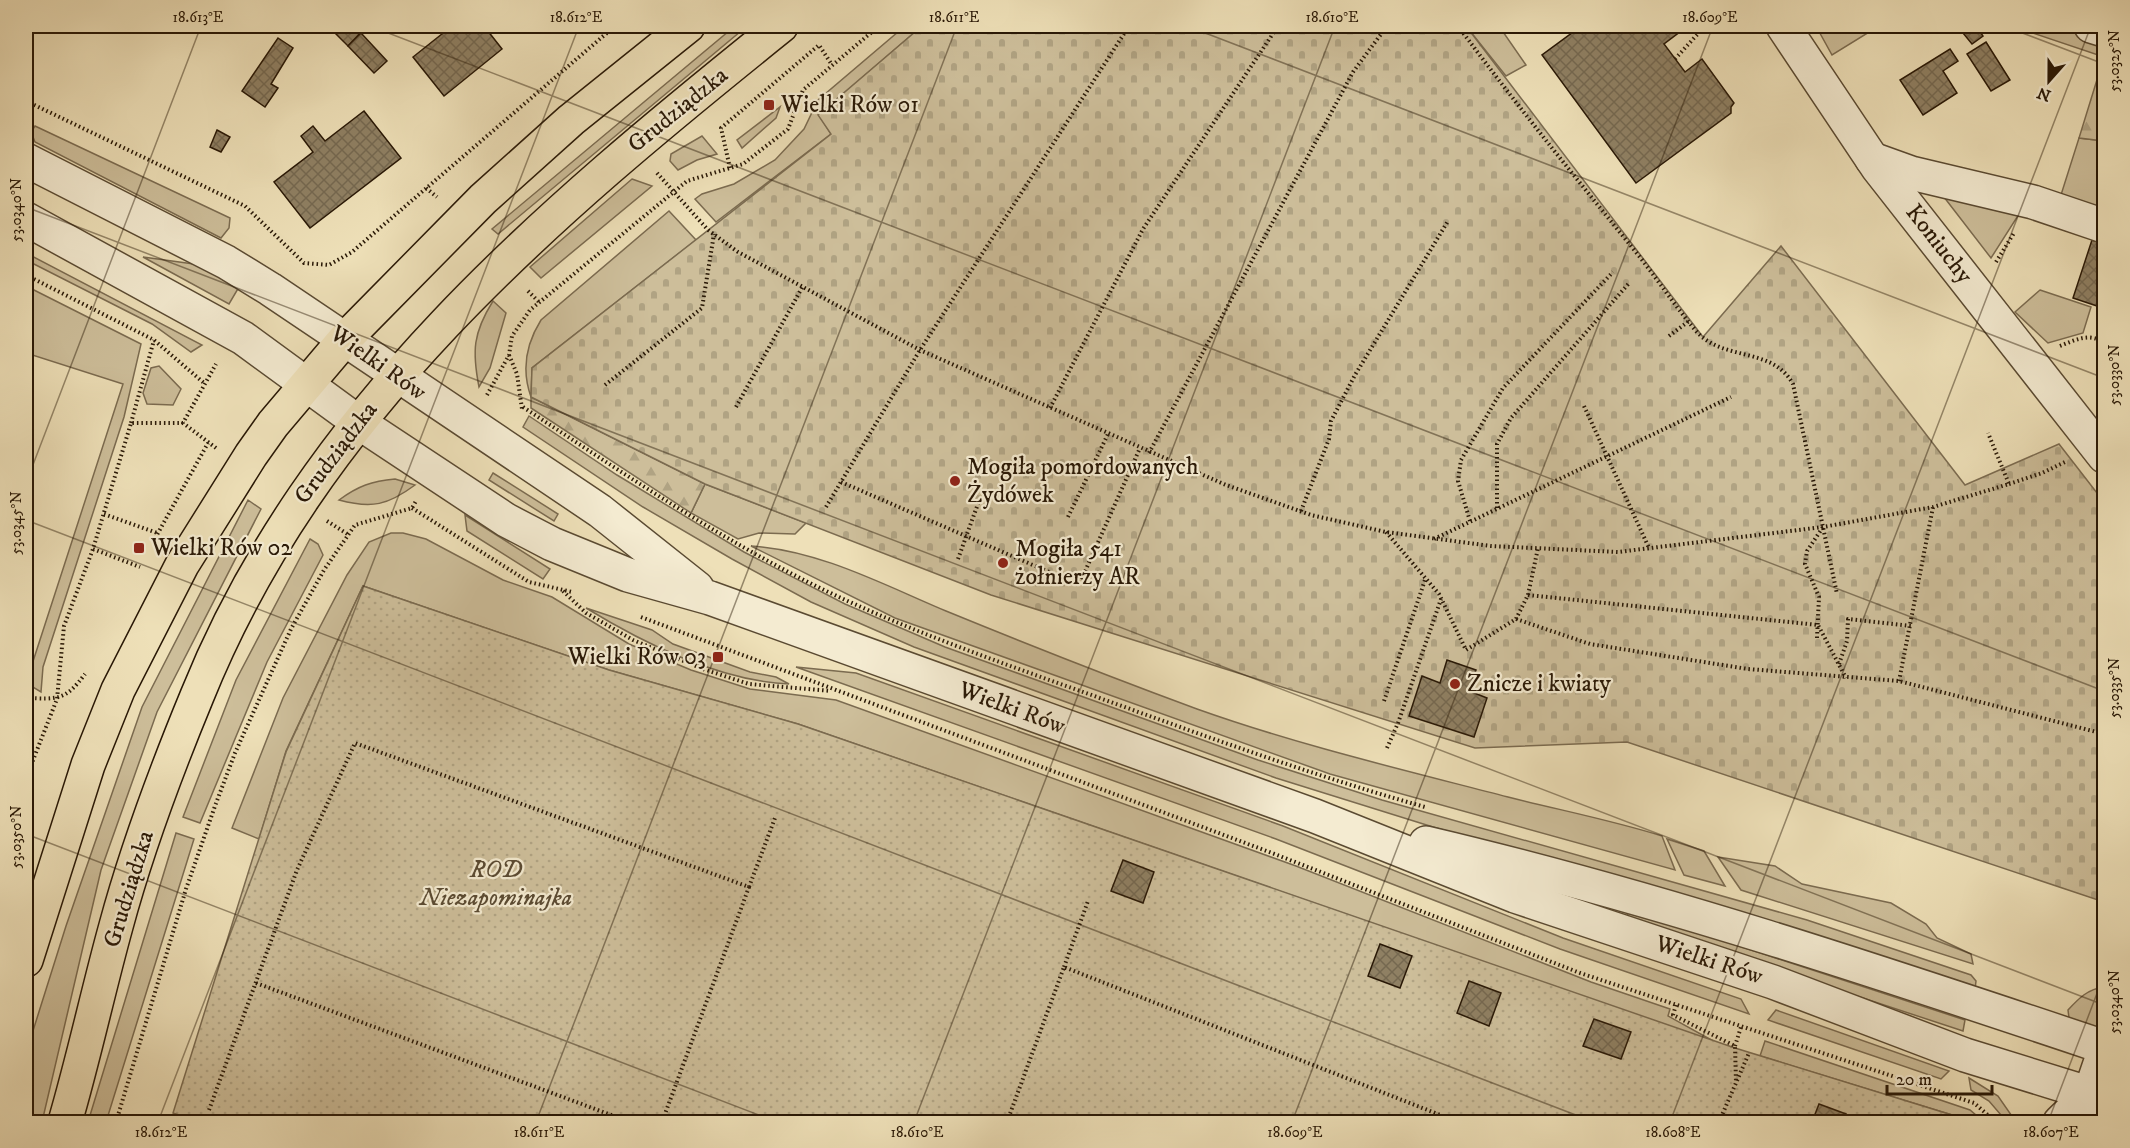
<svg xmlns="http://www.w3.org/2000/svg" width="2130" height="1148" font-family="'IM FELL DW Pica',serif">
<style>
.grass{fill:#cdbe9a;stroke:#7b6b50;stroke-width:1.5}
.forest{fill:url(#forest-firs);stroke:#7b6b50;stroke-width:1.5}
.cemetery{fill:url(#cemetery-stones);stroke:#7b6b50;stroke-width:1.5}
.park{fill:url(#park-dots);stroke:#7b6b50;stroke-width:1.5}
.building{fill:url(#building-cross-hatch);stroke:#291806;stroke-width:1.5}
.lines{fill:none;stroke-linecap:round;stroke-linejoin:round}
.minor-casing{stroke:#5a4a32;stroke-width:36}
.tertiary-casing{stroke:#5a4a32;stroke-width:36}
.primary-casing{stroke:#291806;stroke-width:36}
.path{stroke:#291806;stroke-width:4;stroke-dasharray:1.5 3;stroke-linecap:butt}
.minor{stroke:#f4ebd1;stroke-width:33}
.tertiary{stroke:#f4ebd1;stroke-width:33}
.primary{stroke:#eee0b8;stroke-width:33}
.ticks{fill:none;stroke:#291806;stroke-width:1.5;stroke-opacity:0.45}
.poi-dot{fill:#8f2418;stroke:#f4ebd1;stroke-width:2}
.labels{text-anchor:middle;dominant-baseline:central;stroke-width:4.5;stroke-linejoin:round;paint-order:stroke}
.poi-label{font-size:24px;fill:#291806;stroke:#f4ebd1;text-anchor:start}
.street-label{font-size:24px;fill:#291806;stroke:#f4ebd1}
.park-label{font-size:24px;font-style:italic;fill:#5a4a32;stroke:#f4ebd1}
.neatline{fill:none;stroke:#291806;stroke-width:2}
.ticks-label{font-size:15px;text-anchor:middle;fill:#291806}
</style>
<defs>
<pattern id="forest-firs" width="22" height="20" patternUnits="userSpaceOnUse" patternTransform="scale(1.5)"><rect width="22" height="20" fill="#cdbe9a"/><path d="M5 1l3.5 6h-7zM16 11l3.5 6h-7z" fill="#b0a383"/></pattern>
<pattern id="cemetery-stones" width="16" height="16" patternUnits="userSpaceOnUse" patternTransform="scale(1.5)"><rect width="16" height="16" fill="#cdbe9a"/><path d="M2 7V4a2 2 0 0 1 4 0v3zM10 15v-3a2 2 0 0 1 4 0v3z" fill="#b0a383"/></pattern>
<pattern id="park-dots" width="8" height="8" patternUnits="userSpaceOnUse" patternTransform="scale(1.5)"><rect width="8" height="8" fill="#cdbe9a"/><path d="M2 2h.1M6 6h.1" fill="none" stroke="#b0a383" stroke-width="1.8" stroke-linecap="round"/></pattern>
<pattern id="building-cross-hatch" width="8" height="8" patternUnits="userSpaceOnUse" patternTransform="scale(1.5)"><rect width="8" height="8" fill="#8f8063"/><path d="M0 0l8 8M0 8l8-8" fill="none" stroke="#756850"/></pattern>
</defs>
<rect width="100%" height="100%" fill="#eee0b8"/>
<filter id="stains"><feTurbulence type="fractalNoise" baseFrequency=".00333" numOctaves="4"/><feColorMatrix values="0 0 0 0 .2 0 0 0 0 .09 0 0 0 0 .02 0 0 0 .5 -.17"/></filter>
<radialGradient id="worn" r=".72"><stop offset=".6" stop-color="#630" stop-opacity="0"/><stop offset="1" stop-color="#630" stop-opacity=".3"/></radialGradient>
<g class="grass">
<path d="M735,26H747L498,234L492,229Z"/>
<path d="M905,26H922L819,115L831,134L716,222L695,199L702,194L734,184L775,160L804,129L818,100Z"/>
<path d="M1466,26H1499L1526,65L1506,76Z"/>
<path d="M1816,26H1879L1832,55Z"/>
<path d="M2012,26H2064L2104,39V57Z"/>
<path d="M780,107L776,118L742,148L737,140Z"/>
<path d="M35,126L230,218L229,228L221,238L35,142L31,132Z"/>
<path d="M702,136L717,154L697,160L678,170L670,161L671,154Z"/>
<path d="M2079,138L2104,141V214L2060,198Z"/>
<path d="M632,179L652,186L541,278L530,267Z"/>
<path d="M1937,188L2021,211L1991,258Z"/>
<path d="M669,211L696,240L532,368L531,397C521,369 526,344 541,320Z"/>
<path d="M26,253L202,345L191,352L152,324L26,260Z"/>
<path d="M143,257L201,265L239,287L229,304Z"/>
<path d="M26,286L141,344L124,417L43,667L41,692L26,683L123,384L26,353Z"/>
<path d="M2040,290L2091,307L2083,333L2048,343L2015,312Z"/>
<path d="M493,301L506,313L490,368L479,387C472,351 473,333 493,301Z"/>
<path d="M159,366L181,389L173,405L147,404L143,393L151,368Z"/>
<path d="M529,416L617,475L744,552L845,604L945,647L1258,760L1382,800L1807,920L1971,975L1976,981L1975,989L1779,924L1433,827L1276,778L914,647L811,602L732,559L643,507L523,427Z"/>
<path d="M493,473L558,514L554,521L489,480Z"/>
<path d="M395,479L415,485C388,505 372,509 339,500C358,486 372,481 395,479Z"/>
<path d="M705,484L806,523L795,534L759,533L738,539L691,513Z"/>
<path d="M248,500L261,509L157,712L101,870L42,1122H26V1053L66,926L142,707Z"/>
<path d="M465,515L550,569L543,579L467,531Z"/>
<path d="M391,533H403L426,539L503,580L552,597L629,644L691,670L750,689L836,700L1296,866L1591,982L1670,1009L1668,1016L1715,1042L798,724L609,670L363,586L286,751L259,839L232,828L283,698L347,575L369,542Z"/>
<path d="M310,539L318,544L323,555L267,662L200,823L183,817L236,680Z"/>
<path d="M751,546C819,550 884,585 946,611C1029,645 1113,678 1197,709C1298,745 1404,770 1508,797C1559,810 1611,820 1662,836L1675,870L1330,774L895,618Z"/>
<path d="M586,608L652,630L673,644L750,672L776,677L789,684C719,681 645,644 586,608Z"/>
<path d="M796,667L856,673L1283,826L1563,938L1741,999L1749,1014L1560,949L1276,839Z"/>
<path d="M176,833L194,839L106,1122H88Z"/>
<path d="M1667,839L1704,851L1725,886L1684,875Z"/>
<path d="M1718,857L1775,866L1802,884L1891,903L1926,924L1937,938L1971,954L1973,964L1741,890Z"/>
<path d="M1629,910L1965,1020L1963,1031L1626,920Z"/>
<path d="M2104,987V1032L2069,1018L2068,1010C2079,998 2088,989 2104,987Z"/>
<path d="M1776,1010L1949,1071L1941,1079L1768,1020Z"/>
<path d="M1765,1041L1970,1110L1984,1122H1961L1952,1115L1760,1056Z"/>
<path d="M1969,1078L1998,1096L2016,1122H2007L1989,1101L1971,1090Z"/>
</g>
<g class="forest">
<path d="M2104,57V141L2079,138Z"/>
<path d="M531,397L705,484L691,513L531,408Z"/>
</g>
<path class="cemetery" d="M922,26H1466L1703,337L1781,246L1965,485L2059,444L2104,502V902L1627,742L1475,748L991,595L705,484L531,397L532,368L831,134L818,115Z"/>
<path class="park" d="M363,586L609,670L798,724L1735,1048L1952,1115L1961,1122H198L173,1113L286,752Z"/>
<g class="building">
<path d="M328,26H359L363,30L348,46Z"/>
<path d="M452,26H484L502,49L444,96L413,57Z"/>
<path d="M1568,26H1677L1681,31L1664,44L1685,72L1702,59L1734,103L1731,107V113L1636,183L1542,55L1573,32Z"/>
<path d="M1976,26L1983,36L1972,44L1963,33Z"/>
<path d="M361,33L387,61L374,73L348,46Z"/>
<path d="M278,38L293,48L271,84L278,88L265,107L242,91Z"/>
<path d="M1986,42L2010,80L1991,91L1967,54Z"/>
<path d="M1950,49L1958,61L1943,71L1957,93L1923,115L1900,80Z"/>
<path d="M364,111L401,158L310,228L274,182L313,152L301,136L313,126L325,141Z"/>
<path d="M217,130L230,137L221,152L210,147Z"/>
<path d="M2092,240L2104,244V329L2097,326L2103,308L2073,298Z"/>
<path d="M1447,660L1476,670L1469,691L1487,698L1474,737L1409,716L1422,676L1440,683Z"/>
<path d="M1123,860L1154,872L1143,903L1111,891Z"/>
<path d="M1380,944L1412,956L1400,988L1368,976Z"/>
<path d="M1469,981L1501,993L1489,1026L1457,1013Z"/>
<path d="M1594,1019L1631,1032L1621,1059L1583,1046Z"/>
<path d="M1819,1104L1846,1114L1842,1122H1812Z"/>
</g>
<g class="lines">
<g class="minor-casing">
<g id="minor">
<path d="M1783,26L1878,168L2104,456"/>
<path d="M2091,26L2104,30"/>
<path d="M1872,159L1911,173L2033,202L2104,226"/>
<path d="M2060,1122L2090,1093"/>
<path d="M2093,1122L2090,1093L2104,1052"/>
</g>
</g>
<g class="tertiary-casing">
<g id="tertiary">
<path d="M26,160L226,262L270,289L600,511L697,588"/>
<path d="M26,219L243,338L358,422L506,520L552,544L628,575L710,598L1315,816L1515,896L1773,982L1965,1055L2104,1098"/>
<path d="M1426,843C1656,897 1880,972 2104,1047"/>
</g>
</g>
<g class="primary-casing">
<g id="primary">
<path d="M26,960L88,765L118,690L182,565L251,455L273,424L345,339L483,199L571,120L688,26"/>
<path d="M65,1122C84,1057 98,991 116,926C137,848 166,771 197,696C312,410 547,214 781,26"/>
</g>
</g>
<g class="path">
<path d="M1458,26C1515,103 1575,177 1635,251C1656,277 1675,306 1696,331C1723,362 1772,346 1793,384L1837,594"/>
<path d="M1675,59L1705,26"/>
<path d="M26,101L245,206L304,263L329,265L352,252L615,26"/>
<path d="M730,168L721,128L819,45L832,65"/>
<path d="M657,173L708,230L738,252L920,350L1226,485L1311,515L1386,532L1491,546L1618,552L1823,527L1933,507L2009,484L1988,433"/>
<path d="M426,188L437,197"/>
<path d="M1996,262L2014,233"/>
<path d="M26,275L154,340L204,383"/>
<path d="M528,291L539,302"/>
<path d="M1669,336L1689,321"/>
<path d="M2100,339L2104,329"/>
<path d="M2060,346C2075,340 2090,332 2104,343"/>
<path d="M509,355L517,374L522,409"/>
<path d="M605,385L702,308L714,234"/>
<path d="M487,395L509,355L512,336L530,310L687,181L743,164L788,129L803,90L879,26"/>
<path d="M1584,406L1649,548"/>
<path d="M523,407C620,471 716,537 820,588C913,633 1011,666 1108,701C1213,739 1318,777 1425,807"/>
<path d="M736,407L803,286"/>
<path d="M1050,408L1143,229L1278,26"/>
<path d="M131,423L154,340"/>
<path d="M216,448L183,423L216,364"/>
<path d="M1149,453L1353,72L1387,26"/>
<path d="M841,482L1079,585L1140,448"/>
<path d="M2009,484L2042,473L2065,462"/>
<path d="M826,507L920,350L1129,26"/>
<path d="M412,508L529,582L572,592"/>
<path d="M1497,508V444L1511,418L1630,282"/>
<path d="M1301,511L1329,439L1331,421L1355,375L1448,221"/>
<path d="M104,514L157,533"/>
<path d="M1068,517L1108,434"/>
<path d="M327,521L349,535"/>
<path d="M1470,521L1458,481L1461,460L1503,388L1613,272"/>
<path d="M1386,532L1439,594L1466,650L1516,619L1528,595L1538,548"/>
<path d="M1434,539L1731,397"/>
<path d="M153,542L208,443"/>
<path d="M93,549L140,567"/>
<path d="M958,559L979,501"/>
<path d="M563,591L586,613L633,640L703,669L749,684L831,691"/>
<path d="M1528,595L1818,625L1846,678"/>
<path d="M641,617L1272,853L1580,973L1974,1103L1996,1122"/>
<path d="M1516,619L1590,644L1748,669L1899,681L2104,734"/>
<path d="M1817,638L1819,597L1805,564L1807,551L1823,527"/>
<path d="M1839,664L1847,641L1848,619L1911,626"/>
<path d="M1899,681L1933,507"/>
<path d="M26,698C58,699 65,701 85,674"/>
<path d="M1384,701L1425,580"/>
<path d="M1387,748L1398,723L1441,599"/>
<path d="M26,778L57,699L64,626L93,549L131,423H183"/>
<path d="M749,887L775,818"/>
<path d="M1064,967L1088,901"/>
<path d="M256,983L630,1122"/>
<path d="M1676,1005L1673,1015L1735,1046L1736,1082"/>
<path d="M1735,1046L1741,1027"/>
<path d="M209,1110L297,870L355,743L749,887L662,1122"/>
<path d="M116,1122L186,889L215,806L235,753L291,629L324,570L355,525L412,508L416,501"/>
<path d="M1007,1122L1064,967L1458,1122"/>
<path d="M1719,1122L1749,1053"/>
</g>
<use href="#minor" class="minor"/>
<use href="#tertiary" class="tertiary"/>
<use href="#primary" class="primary"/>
</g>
<path class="ticks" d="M370,26L2104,691M1187,26L2104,378M2004,26L2104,64M26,207L2104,1005M26,483L201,26M26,520L1594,1122M26,834L777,1122M158,1122L579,26M536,1122L957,26M914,1122L1335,26M1292,1122L1713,26M1670,1122L2091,26M2048,1122L2104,975"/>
<g class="poi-dot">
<rect x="763" y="99" width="12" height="12" rx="3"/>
<circle cx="955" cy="481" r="6"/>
<rect x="133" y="542" width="12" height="12" rx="3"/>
<circle cx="1003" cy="563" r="6"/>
<rect x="712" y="651" width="12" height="12" rx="3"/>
<circle cx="1455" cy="684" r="6"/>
</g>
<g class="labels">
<g class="poi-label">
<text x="781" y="105">Wielki Rów 01</text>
<text x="967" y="467">Mogiła pomordowanych<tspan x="967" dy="28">Żydówek</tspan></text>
<text x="151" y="548">Wielki Rów 02</text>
<text x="1015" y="549">Mogiła 541<tspan x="1015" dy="28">żołnierzy AR</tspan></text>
<text x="706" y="657" text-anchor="end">Wielki Rów 03</text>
<text x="1467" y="684">Znicze i kwiaty</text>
</g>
<g class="street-label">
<text transform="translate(678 110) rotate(-39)">Grudziądzka</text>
<text transform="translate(1939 244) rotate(52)">Koniuchy</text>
<text transform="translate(378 363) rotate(35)">Wielki Rów</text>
<text transform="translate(336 453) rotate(-53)">Grudziądzka</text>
<text transform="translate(1012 708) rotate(20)">Wielki Rów</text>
<text transform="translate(129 889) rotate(-73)">Grudziądzka</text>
<text transform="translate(1709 960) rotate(18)">Wielki Rów</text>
</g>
<g class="park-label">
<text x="496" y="870">ROD<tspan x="496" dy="28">Niezapominajka</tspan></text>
</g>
</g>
<rect width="2130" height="1148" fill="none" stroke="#eee0b8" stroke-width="66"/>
<g transform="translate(2049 81) rotate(201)" stroke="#f4ebd1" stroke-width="4.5" paint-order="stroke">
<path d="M0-4.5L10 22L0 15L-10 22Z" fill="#291806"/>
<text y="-9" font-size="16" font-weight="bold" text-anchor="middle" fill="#291806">N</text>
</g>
<path d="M1887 1085v9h105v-9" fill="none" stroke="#291806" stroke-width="3"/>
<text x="1896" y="1085" font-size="18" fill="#291806" stroke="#f4ebd1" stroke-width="4.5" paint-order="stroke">20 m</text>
<rect x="33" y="33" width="2064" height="1082" class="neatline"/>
<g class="ticks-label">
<text x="198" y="22">18.613°E</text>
<text x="576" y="22">18.612°E</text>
<text x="954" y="22">18.611°E</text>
<text x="1332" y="22">18.610°E</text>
<text x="1710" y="22">18.609°E</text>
<text transform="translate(2114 61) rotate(-90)" y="5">53.0325°N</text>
<text transform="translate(16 210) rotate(-90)" y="5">53.0340°N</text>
<text transform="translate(2114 375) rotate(-90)" y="5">53.0330°N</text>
<text transform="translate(16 523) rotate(-90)" y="5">53.0345°N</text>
<text transform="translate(2114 688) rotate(-90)" y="5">53.0335°N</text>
<text transform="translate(16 837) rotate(-90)" y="5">53.0350°N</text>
<text transform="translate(2114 1002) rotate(-90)" y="5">53.0340°N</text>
<text x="161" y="1137">18.612°E</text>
<text x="539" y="1137">18.611°E</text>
<text x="917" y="1137">18.610°E</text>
<text x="1295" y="1137">18.609°E</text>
<text x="1673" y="1137">18.608°E</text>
<text x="2051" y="1137">18.607°E</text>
</g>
<rect width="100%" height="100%" filter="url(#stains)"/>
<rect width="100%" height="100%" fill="url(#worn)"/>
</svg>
